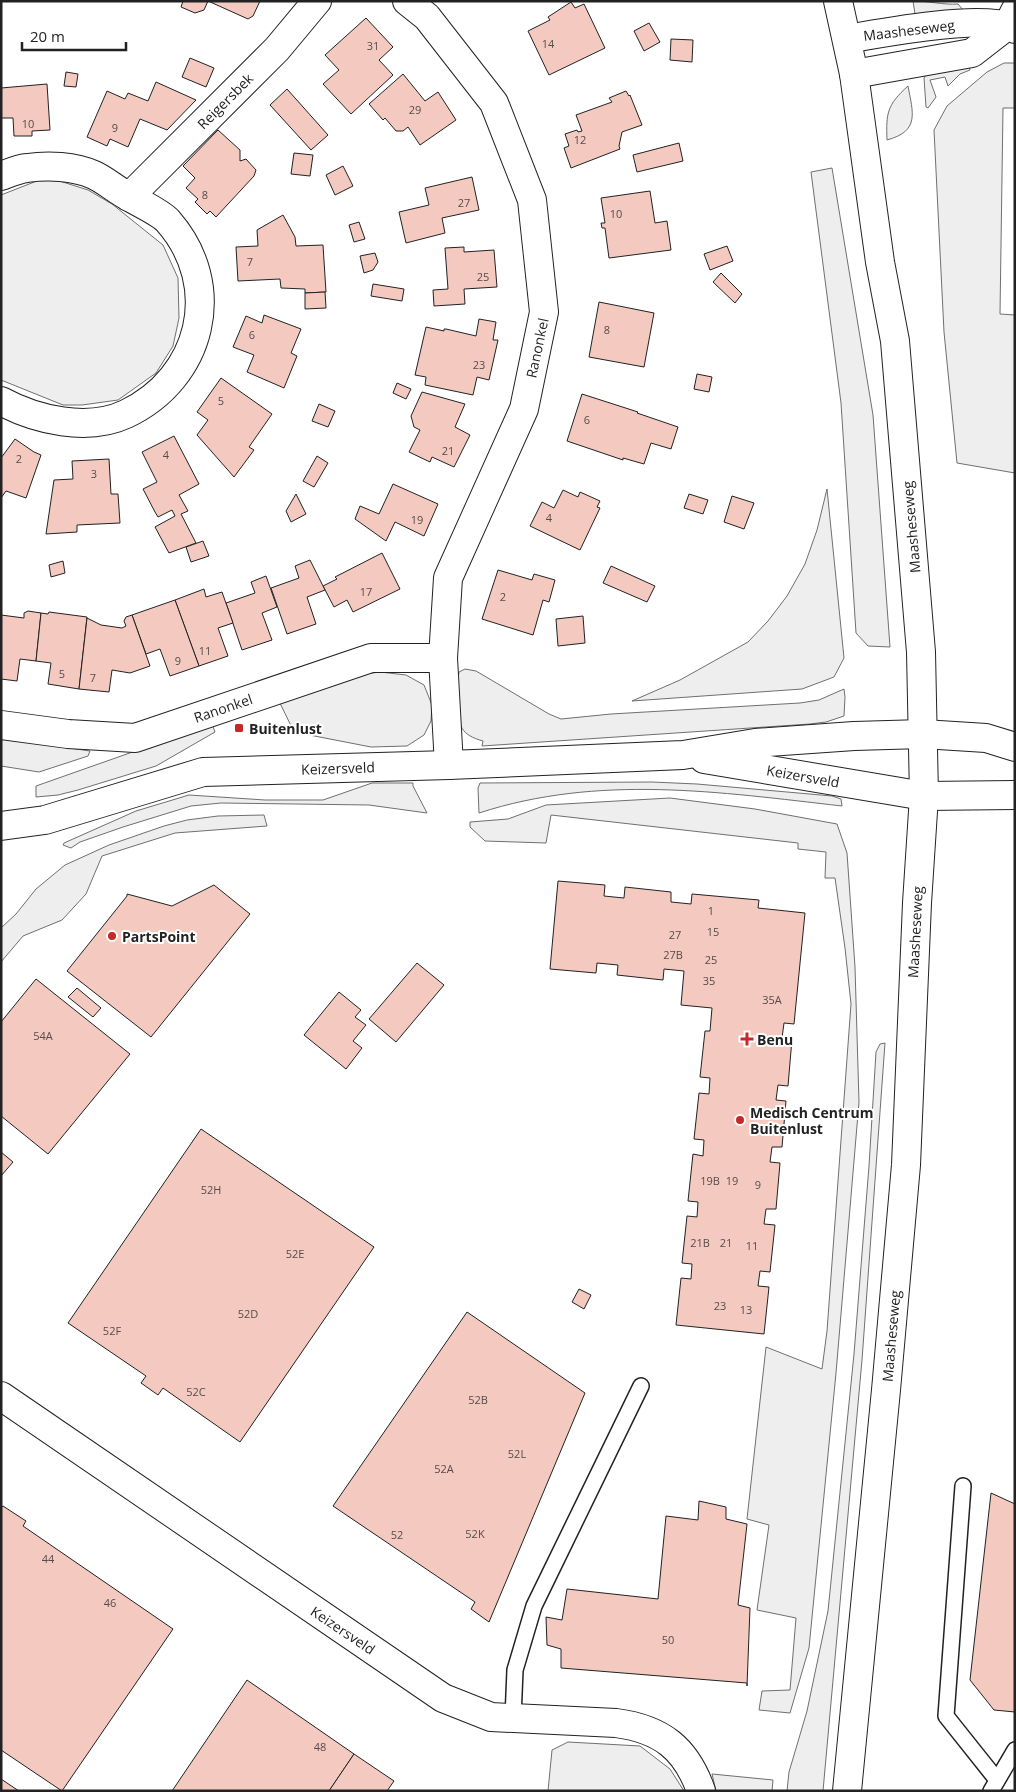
<svg xmlns="http://www.w3.org/2000/svg" width="1016" height="1792" font-family="'Open Sans',sans-serif">
<style>
.green{fill:#eee;stroke:#6f6f6f}
.building{fill:#f3c9c0;stroke:#222}
.lines{fill:none;stroke-linecap:round;stroke-linejoin:round}
.service-casing{stroke:#222;stroke-width:18}
.minor-casing{stroke:#222;stroke-width:30}
.tertiary-casing{stroke:#222;stroke-width:30}
.secondary-casing{stroke:#222;stroke-width:30}
.service{stroke:#fff;stroke-width:15}
.minor{stroke:#fff;stroke-width:28}
.tertiary{stroke:#fff;stroke-width:28}
.secondary{stroke:#fff;stroke-width:28}
.poi-dot{fill:#c62828;stroke:#fff;stroke-width:2}
.labels{text-anchor:middle;dominant-baseline:central;stroke-width:4;stroke-linejoin:round;paint-order:stroke}
.number-label{font-size:11px;fill:#564c4a}
.street-label{font-size:14px;fill:#222;stroke:#fff}
.poi-label{font-size:14px;font-weight:bold;fill:#222;stroke:#fff;text-anchor:start}
</style>
<rect width="100%" height="100%" fill="#fff"/>
<g class="green">
<path d="M913,1C929,1 943,5 958,4L964,11L915,14Z"/>
<path d="M1004,63H1015V108H1003L1000,314L1015,315V473L957,463L944,332L934,130L947,106L987,72Z"/>
<path d="M969,66L970,70L960,74L948,86L945,77L930,80L936,97L928,108L926,107L924,78L926,75Z"/>
<path d="M908,86C913,113 920,131 887,140C886,113 887,105 908,86Z"/>
<path d="M832,168L873,415L890,647L868,646L856,633L841,403L811,172Z"/>
<path d="M47,177L88,190L112,204L163,245L178,278L179,318L173,346L156,373L118,400L82,405H63L1,380V195Z"/>
<path d="M827,489L844,658L834,677L802,689L632,701L680,680L748,642L768,621L787,596L805,564L817,530Z"/>
<path d="M465,669L476,671L549,714L561,719L611,714L800,703L819,700L844,689L845,697L844,716L826,722L810,724L482,746L483,741C461,735 458,726 458,704C457,693 457,683 459,672Z"/>
<path d="M380,672L406,675L424,685L432,705L431,721L424,735L407,746L371,747L294,732L278,699L342,677Z"/>
<path d="M212,724L215,732L156,766L78,790L58,795L36,797V786Z"/>
<path d="M1,738L90,751L88,756L39,772L1,766Z"/>
<path d="M652,782L697,784L832,796L841,799L842,806C719,792 599,774 479,813L478,788L480,783Z"/>
<path d="M372,783H413V786L427,813L369,805L221,803L191,806L123,827L80,842L71,848L63,845L64,843L136,811L189,795L265,800H323Z"/>
<path d="M670,798L755,809L837,824L847,853L855,967L859,1102L836,1373L809,1648L790,1713L759,1710L762,1691L790,1690L796,1618L757,1610L769,1525L747,1519L766,1347L822,1369L827,1331L851,1004L845,948L835,878H825L826,852L798,849V843L551,815L546,843L485,841L470,827V822L508,819L546,805Z"/>
<path d="M264,815L267,826L175,833L102,856L86,894L62,920L23,936L1,962V928L16,914L36,889L65,865L109,845L164,826L187,820L218,816Z"/>
<path d="M885,1043L862,1360L823,1791H787L789,1772L807,1711L828,1611L854,1354L869,1166L876,1052L880,1044Z"/>
<path d="M568,1742L640,1746L670,1769L684,1791H548L552,1750Z"/>
<path d="M712,1774L773,1780L772,1791H716Z"/>
</g>
<g class="building">
<path d="M183,1H260L253,16L248,19L208,1L204,10L195,13L181,7Z"/>
<path d="M571,2L575,8L584,4L605,48L549,75L528,31L550,20L548,17Z"/>
<path d="M366,18L393,47L379,60L393,75L351,114L323,84L339,70L325,55Z"/>
<path d="M649,23L660,42L644,51L634,31Z"/>
<path d="M671,39L693,40L692,62L670,60Z"/>
<path d="M190,58L214,68L206,87L182,77Z"/>
<path d="M66,72L78,74L76,87L64,86Z"/>
<path d="M403,74L425,101L438,92L456,120L420,145L408,127L403,131H396L385,118L383,120L369,104Z"/>
<path d="M156,82L196,100L167,130L140,119L128,147L110,139L107,146L87,137L107,91L125,99L128,93L148,101Z"/>
<path d="M47,84L50,130L32,131V136H14L13,118H1V88Z"/>
<path d="M287,89L328,135L311,150L270,105Z"/>
<path d="M626,91L629,96L630,95L642,125L622,132L619,146L620,149L571,168L564,148L569,146L565,134L577,130L578,132L582,131L576,115L612,102L609,98Z"/>
<path d="M218,130L240,150V161L246,159L256,170L254,176L216,217L210,211L207,214L195,202L198,199L186,188L195,178L183,166Z"/>
<path d="M679,143L683,161L637,172L633,155Z"/>
<path d="M294,153L313,155L310,176L291,174Z"/>
<path d="M343,166L353,186L335,195L326,175Z"/>
<path d="M472,177L479,210L442,218L445,233L406,243L399,212L429,205L425,188Z"/>
<path d="M650,191L655,223L667,221L671,250L609,258L605,228H602L601,223H605L601,198Z"/>
<path d="M283,215L295,237L296,246L323,245L326,292L305,293V289L281,288L280,279L238,281L236,247L258,246L257,230Z"/>
<path d="M359,222L365,239L354,242L349,225Z"/>
<path d="M727,246L733,261L710,270L704,254Z"/>
<path d="M464,247V252L494,250L497,287L464,289L465,304L434,306L433,290L448,289L445,248Z"/>
<path d="M375,253L378,262L373,270L364,273L360,256Z"/>
<path d="M721,273L742,294L735,303L713,282Z"/>
<path d="M373,284L404,289L402,301L371,296Z"/>
<path d="M325,292L326,308L305,309V293Z"/>
<path d="M599,302L654,313L644,367L589,357Z"/>
<path d="M264,315L301,329L291,353L297,356L284,388L247,372L254,355L233,347L246,316L262,323Z"/>
<path d="M479,319L496,322L493,340H498L489,380L477,377L473,395L425,385L426,377L415,375L426,327L444,331V329H446L476,336Z"/>
<path d="M697,374L712,377L709,392L694,389Z"/>
<path d="M221,378L272,414L249,447L254,450L234,477L197,435L208,420L197,412Z"/>
<path d="M397,383L411,389L406,399L393,393Z"/>
<path d="M422,392L465,404L455,427L470,435L454,467L432,457L430,462L409,452L420,430L414,427L411,416Z"/>
<path d="M582,394L638,412L637,413L678,427L671,449L651,443L644,464L623,458V460L567,441Z"/>
<path d="M319,404L335,411L328,427L312,421Z"/>
<path d="M174,436L199,484L179,495L188,511L181,514L196,543L169,553L155,527L175,516L172,510L158,517L155,512L143,489L157,482L142,452Z"/>
<path d="M15,439L34,452L41,455L26,498L6,491L1,498V458Z"/>
<path d="M317,456L328,463L314,487L303,481Z"/>
<path d="M109,459L111,494H118L120,523L77,525V532L46,534L54,480L73,479L72,461Z"/>
<path d="M393,484L438,504L424,536L395,522L386,541L355,519L360,506L379,514Z"/>
<path d="M563,490L578,497L580,492L600,501L597,507L600,508L580,550L530,526L542,502L554,508Z"/>
<path d="M296,494L306,514L291,522L286,511Z"/>
<path d="M689,494L708,500L703,514L684,508Z"/>
<path d="M732,496L754,503L744,529L724,522Z"/>
<path d="M203,541L209,556L191,562L186,547Z"/>
<path d="M382,553L400,589L353,612L347,600L334,607L323,586L337,579L335,577Z"/>
<path d="M310,560L325,590L307,597L316,624L287,634L271,588L299,578L295,566Z"/>
<path d="M63,561L65,573L51,577L49,565Z"/>
<path d="M611,566L655,586L647,602L603,583Z"/>
<path d="M498,570L532,580L534,574L555,580L549,602L543,600L533,635L482,619Z"/>
<path d="M266,576L277,607L262,613L272,640L242,650L226,603L255,593L251,582Z"/>
<path d="M204,589L206,597L222,592L233,623L218,628L228,656L199,666L175,600Z"/>
<path d="M175,600L199,666L170,676L160,649L146,654L132,615Z"/>
<path d="M28,611L41,613L36,661L20,659L17,681L1,679V615L24,618V613Z"/>
<path d="M49,612L87,617L79,689L48,684L51,663L36,661L41,613L48,614Z"/>
<path d="M132,615L150,666L130,673L112,670L109,692L79,689L87,618L101,625L122,628L126,626L124,621L126,617Z"/>
<path d="M583,616L585,643L558,646L556,619Z"/>
<path d="M558,881L605,885L604,896L624,898L625,887L671,892V902L691,904L692,894L759,900L758,908L805,913L794,1024L784,1023L782,1038L792,1039L788,1086L778,1085L776,1100L786,1101L782,1147H772L770,1162L780,1163L776,1209H766L764,1224L775,1225L770,1272L760,1271L758,1286L769,1287L764,1334L676,1325L681,1278L691,1279L692,1264L682,1263L687,1216L697,1217L698,1202L688,1201L693,1154L703,1156L704,1140L694,1139L699,1093L709,1094L710,1078L700,1077L705,1031H710L712,1008L681,1005L684,971L664,969L663,980L617,975L618,965L597,963L596,973L550,969Z"/>
<path d="M214,885L250,914L151,1037L67,971L127,896V894L172,906Z"/>
<path d="M417,963L444,985L396,1042L369,1019Z"/>
<path d="M36,979L130,1054L48,1154L1,1116V1022Z"/>
<path d="M77,988L101,1008L93,1017L68,997Z"/>
<path d="M339,992L361,1010L355,1017L366,1025L353,1041L362,1048L346,1069L304,1035Z"/>
<path d="M201,1129L374,1247L240,1442L163,1388L158,1395L141,1383L146,1376L68,1323Z"/>
<path d="M1,1152L13,1162L1,1176Z"/>
<path d="M579,1289L591,1295L584,1309L572,1302Z"/>
<path d="M467,1312L585,1393L489,1622L471,1609L475,1602L333,1506Z"/>
<path d="M991,1493L1015,1504V1712L994,1710L970,1680Z"/>
<path d="M699,1501L726,1507V1519L747,1524L738,1605L750,1608L747,1686V1683L561,1668V1649L547,1645L546,1617L562,1620L567,1589L658,1599L666,1516L698,1520Z"/>
<path d="M3,1506L26,1521L23,1526L173,1629L62,1791L1,1750V1508Z"/>
<path d="M247,1680L354,1754L329,1791H172Z"/>
<path d="M354,1754L394,1781L387,1791H329Z"/>
<path d="M1,1779L19,1791H1Z"/>
</g>
<g class="lines">
<g class="service-casing">
<g id="service">
<path d="M963,1486L946,1716L997,1780"/>
<path d="M513,1718L515,1670L534,1606L641,1386"/>
<path d="M991,1791L1015,1750"/>
</g>
</g>
<g class="minor-casing">
<g id="minor">
<path d="M407,1L427,17L494,103L532,200L544,312L524,409L448,578L443,658L449,765"/>
<path d="M847,39C880,33 988,13 1015,29"/>
<path d="M854,74L972,53L1008,25L1015,11"/>
<path d="M1,176C9,173 18,169 27,168C48,165 74,166 94,175C105,180 115,189 126,195C137,202 160,212 168,221C225,286 202,378 126,414C88,432 36,420 1,401"/>
<path d="M129,197L277,49L317,1"/>
<path d="M1,725L68,734L135,738L371,658H443"/>
<path d="M923,734L986,738L1015,747"/>
<path d="M924,796L1015,795"/>
<path d="M1,1396L443,1698L491,1717L616,1723C661,1729 686,1748 701,1791"/>
</g>
</g>
<g class="tertiary-casing">
<g id="tertiary">
<path d="M704,759L924,796"/>
<path d="M1,826L45,820L203,772L449,765L683,755L755,743L854,736L923,734"/>
</g>
</g>
<g class="secondary-casing">
<path id="secondary" d="M838,1L854,74L880,262L895,341L921,652L924,796L917,903L906,1165L886,1390L847,1791"/>
</g>
<use href="#service" class="service"/>
<use href="#minor" class="minor"/>
<use href="#tertiary" class="tertiary"/>
<use href="#secondary" class="secondary"/>
</g>
<g class="poi-dot">
<rect x="234" y="723" width="10" height="10" rx="2.5"/>
<circle cx="112" cy="936" r="5"/>
<path d="M744.5 1031.5h5v5h5v5h-5v5h-5v-5h-5v-5h5z"/>
<circle cx="740" cy="1120" r="5"/>
</g>
<g class="labels">
<g class="number-label">
<text x="548" y="43">14</text>
<text x="373" y="45">31</text>
<text x="415" y="109">29</text>
<text x="28" y="123">10</text>
<text x="115" y="127">9</text>
<text x="580" y="139">12</text>
<text x="205" y="194">8</text>
<text x="464" y="202">27</text>
<text x="616" y="213">10</text>
<text x="250" y="261">7</text>
<text x="483" y="276">25</text>
<text x="607" y="329">8</text>
<text x="252" y="334">6</text>
<text x="479" y="364">23</text>
<text x="221" y="400">5</text>
<text x="587" y="419">6</text>
<text x="448" y="450">21</text>
<text x="166" y="454">4</text>
<text x="19" y="458">2</text>
<text x="94" y="473">3</text>
<text x="549" y="517">4</text>
<text x="417" y="519">19</text>
<text x="366" y="591">17</text>
<text x="503" y="596">2</text>
<text x="205" y="650">11</text>
<text x="178" y="660">9</text>
<text x="62" y="673">5</text>
<text x="93" y="677">7</text>
<text x="711" y="910">1</text>
<text x="713" y="931">15</text>
<text x="675" y="934">27</text>
<text x="673" y="954">27B</text>
<text x="711" y="959">25</text>
<text x="709" y="980">35</text>
<text x="772" y="999">35A</text>
<text x="43" y="1035">54A</text>
<text x="710" y="1180">19B</text>
<text x="732" y="1180">19</text>
<text x="758" y="1184">9</text>
<text x="211" y="1189">52H</text>
<text x="700" y="1242">21B</text>
<text x="726" y="1242">21</text>
<text x="752" y="1245">11</text>
<text x="295" y="1253">52E</text>
<text x="720" y="1305">23</text>
<text x="746" y="1309">13</text>
<text x="248" y="1313">52D</text>
<text x="112" y="1330">52F</text>
<text x="196" y="1391">52C</text>
<text x="478" y="1399">52B</text>
<text x="517" y="1453">52L</text>
<text x="444" y="1468">52A</text>
<text x="475" y="1533">52K</text>
<text x="397" y="1534">52</text>
<text x="48" y="1558">44</text>
<text x="110" y="1602">46</text>
<text x="668" y="1639">50</text>
<text x="320" y="1746">48</text>
</g>
<g class="street-label">
<text transform="translate(909 30) rotate(-7)">Maasheseweg</text>
<text transform="translate(225 101) rotate(-45)">Reigersbek</text>
<text transform="translate(537 348) rotate(-78)">Ranonkel</text>
<text transform="translate(911 527) rotate(-95)">Maasheseweg</text>
<text transform="translate(223 708) rotate(-19)">Ranonkel</text>
<text transform="translate(338 768) rotate(-2)">Keizersveld</text>
<text transform="translate(803 776) rotate(10)">Keizersveld</text>
<text transform="translate(915 932) rotate(-87)">Maasheseweg</text>
<text transform="translate(891 1336) rotate(-85)">Maasheseweg</text>
<text transform="translate(343 1630) rotate(34)">Keizersveld</text>
</g>
<g class="poi-label">
<text x="249" y="728">Buitenlust</text>
<text x="122" y="936">PartsPoint</text>
<text x="757" y="1039">Benu</text>
<text x="750" y="1112">Medisch Centrum<tspan x="750" dy="16">Buitenlust</tspan></text>
</g>
</g>
<rect width="1016" height="1792" fill="none" stroke="#222222" stroke-width="5"/>
<path d="M22 42v8h104v-8" fill="none" stroke="#222222" stroke-width="2.5"/>
<text x="30" y="42" font-size="15" fill="#222222" stroke="#ffffff" stroke-width="4" paint-order="stroke">20 m</text>
</svg>
